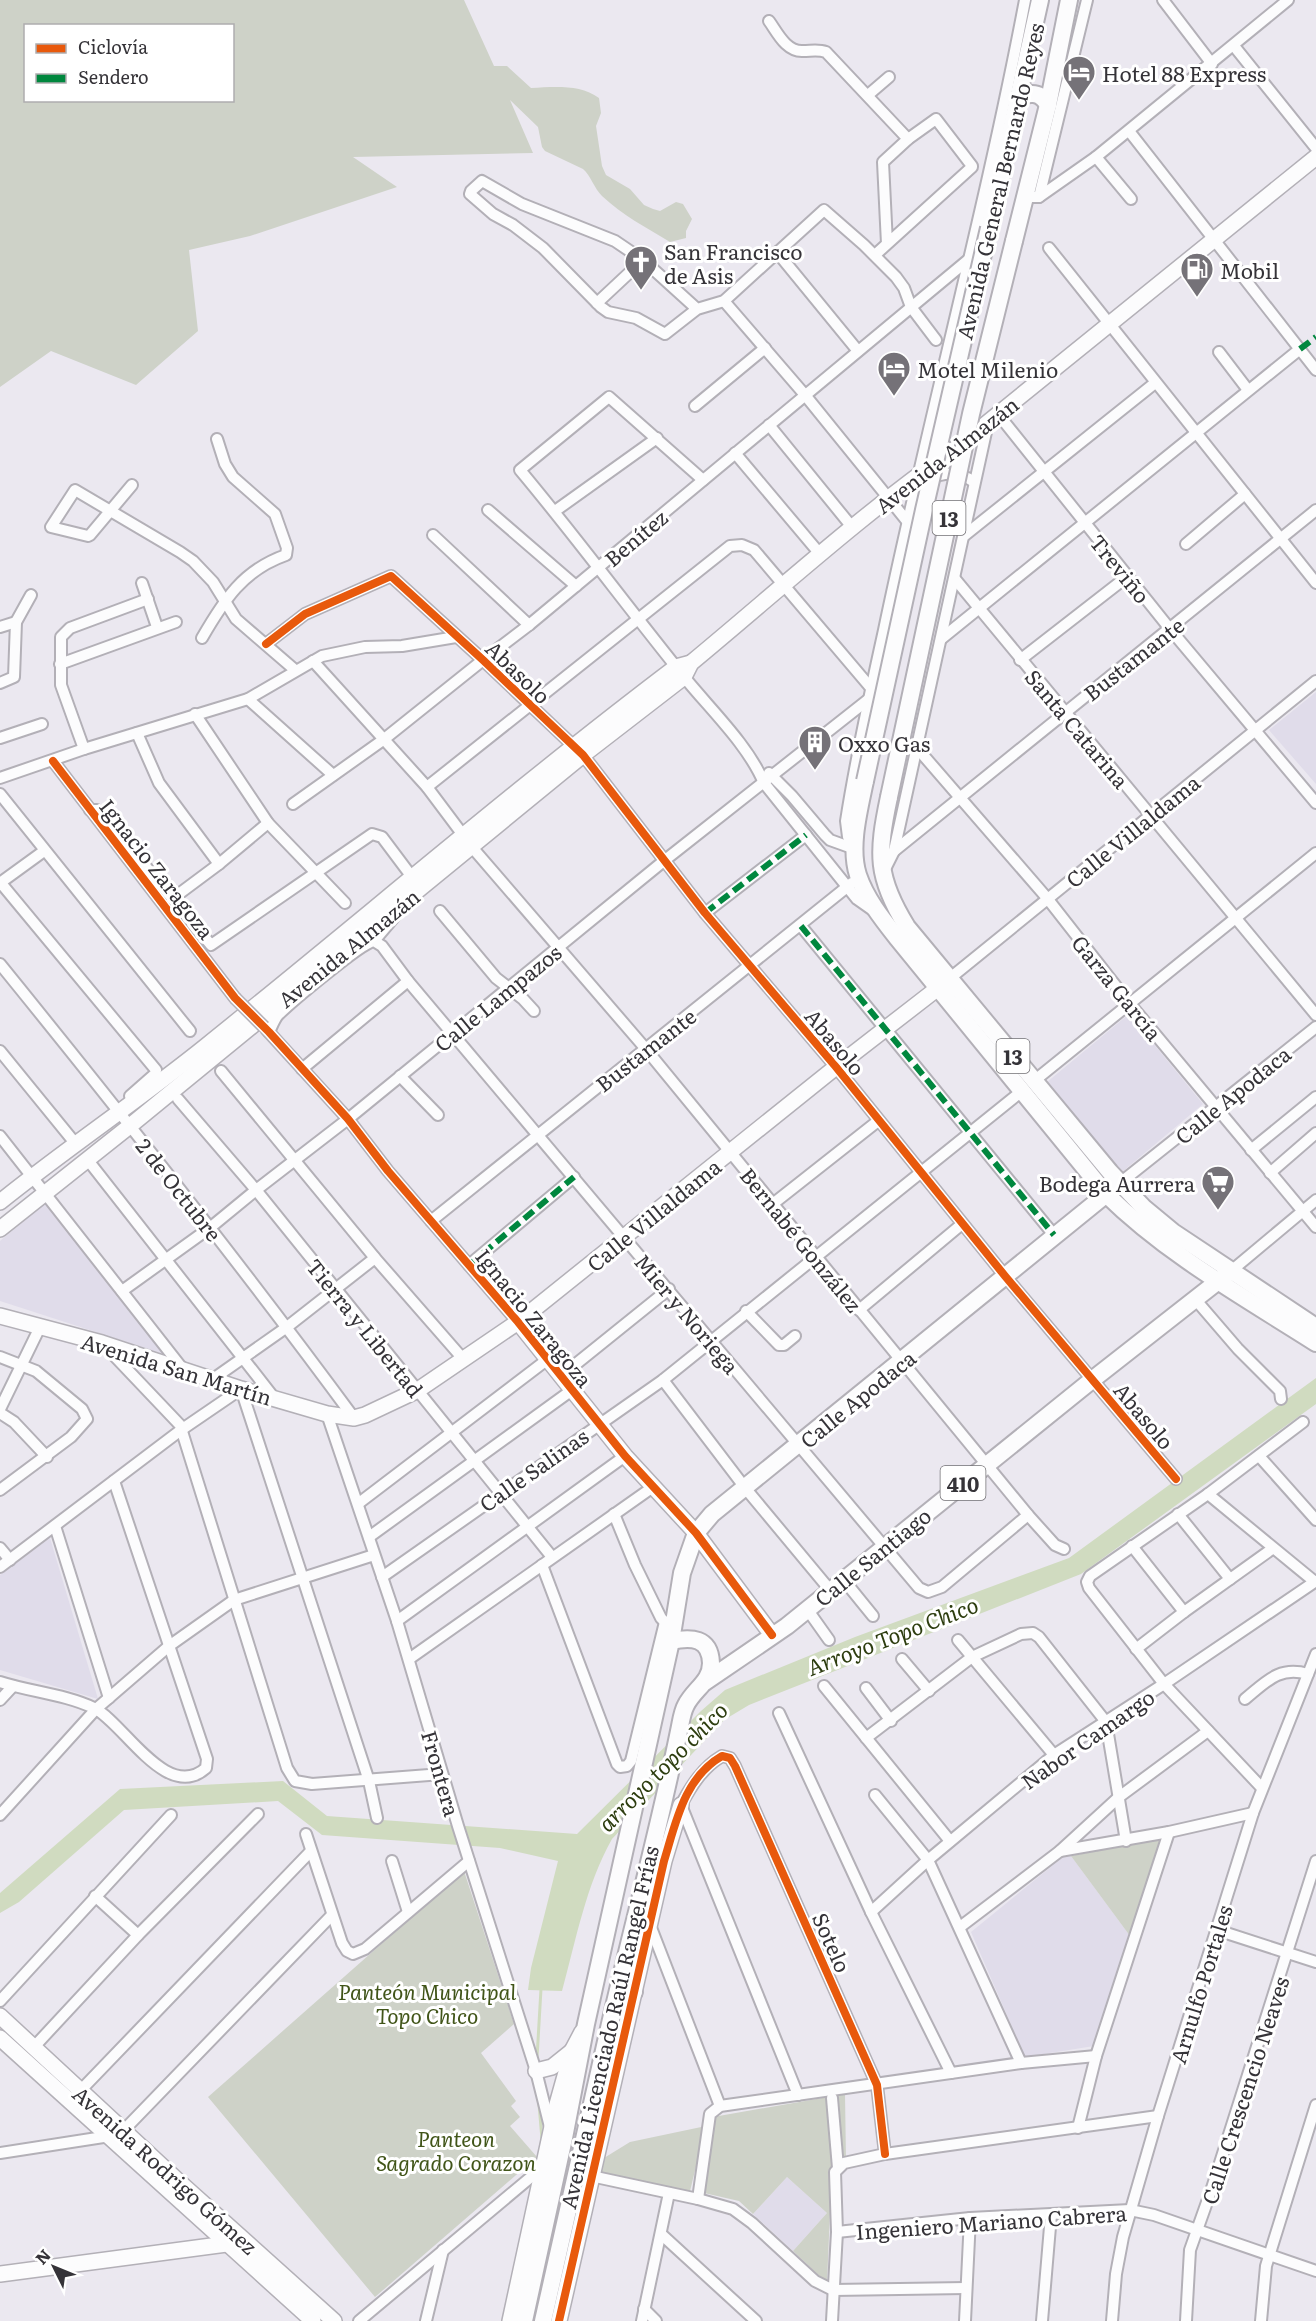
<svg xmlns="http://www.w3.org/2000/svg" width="1316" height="2321" font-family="Literata,serif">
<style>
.built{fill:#e0dcea}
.green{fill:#ced2c8;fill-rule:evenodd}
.water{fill:#d0dbc0}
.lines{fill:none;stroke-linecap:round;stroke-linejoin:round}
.stream{stroke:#d0dbc0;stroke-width:3}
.street-casing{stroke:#b3b0b7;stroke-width:14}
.secondary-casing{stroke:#b3b0b7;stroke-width:18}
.primary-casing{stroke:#b3b0b7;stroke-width:20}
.street{stroke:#fcfcfd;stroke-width:10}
.secondary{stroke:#fcfcfd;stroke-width:15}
.primary{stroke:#fcfcfd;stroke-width:16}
.street-bridge-casing{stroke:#b3b0b7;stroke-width:14;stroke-linecap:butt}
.primary-bridge-casing{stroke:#b3b0b7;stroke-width:20;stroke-linecap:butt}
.street-bridge{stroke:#fcfcfd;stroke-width:10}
.primary-bridge{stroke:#fcfcfd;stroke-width:16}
.quiet{stroke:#00873e;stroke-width:6;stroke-dasharray:12 6;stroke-linecap:butt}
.cycleway-casing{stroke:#fff;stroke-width:11}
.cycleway{stroke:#e8590c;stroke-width:8}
.labels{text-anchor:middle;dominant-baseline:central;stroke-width:6;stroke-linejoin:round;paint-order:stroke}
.shield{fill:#fff;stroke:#727074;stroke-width:1.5}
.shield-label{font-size:20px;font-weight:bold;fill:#353338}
.poi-label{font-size:21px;fill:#353338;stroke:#fff;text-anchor:start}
.street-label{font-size:21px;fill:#353338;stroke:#fff}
.park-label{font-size:21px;font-style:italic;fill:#415519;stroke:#fff}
.water-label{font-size:22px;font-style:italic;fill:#2d3d0f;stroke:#fff}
</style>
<rect width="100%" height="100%" fill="#ebe8f0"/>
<g class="built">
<path d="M1316,692V784L1269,730Z"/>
<path d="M1129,1014L1203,1104L1122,1172L1046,1083Z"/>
<path d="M46,1203L170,1356L0,1301V1241Z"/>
<path d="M50,1538L98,1699L0,1670V1575Z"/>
<path d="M1071,1856L1133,1940L1101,2032L1094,2046L1025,2057L971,1932L1063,1857Z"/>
<path d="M787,2177L827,2213L793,2251L753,2214Z"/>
</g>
<g class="green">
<path d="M0,0H464L494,66H507L531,88C554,87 580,84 599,98L601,113L596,126L602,166L606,175L630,189L644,205L653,209L660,211L676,202L683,204L692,219L686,231V238L670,242C647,228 622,215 602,196C594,188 591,176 583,169L545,151L542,147L538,127L510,100L533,153L353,157L397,187L250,236L189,250L198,331L136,385L51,351L0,387ZM26,26H232V100H26Z"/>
<path d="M1160,1839L1133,1940L1071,1856Z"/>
<path d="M464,1871L514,2024L481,2053L516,2101L511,2106L520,2117L510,2126L537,2157L375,2297L208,2097Z"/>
<path d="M845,2094L846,2160L832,2165L827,2283L793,2251L827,2213L787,2177L753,2214L739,2201L704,2193L711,2148L713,2117Z"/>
<path d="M706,2126L690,2191L601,2172L604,2158L630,2142Z"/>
</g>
<path class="water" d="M1316,1378V1404L1081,1574L749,1705L724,1720L612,1839C586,1885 576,1940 562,1991L528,1990L531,1968L558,1861L500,1848L322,1835L278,1801L124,1810L19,1902L0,1913V1893L120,1789L283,1781L327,1816L577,1834L701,1711L725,1690L855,1637L1069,1558Z"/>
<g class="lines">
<g class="stream">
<path d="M537,2058L541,1989"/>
<path d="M539,2104L542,2139"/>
</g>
<g class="street-casing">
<g id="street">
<path d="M1163,0L1212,64"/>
<path d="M769,21C777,32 786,52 803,51C811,51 818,49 826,52L908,139"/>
<path d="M1234,46L1316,148"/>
<path d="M868,95L889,77"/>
<path d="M1129,131L1316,370"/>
<path d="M1096,157L1131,199"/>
<path d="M1025,197H1039L1096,157L1288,0"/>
<path d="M1039,197L1087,0"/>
<path d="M1049,248L1316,583"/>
<path d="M777,252L858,351"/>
<path d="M875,255L887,244L972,167V166L936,119L908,139L883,162L887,244"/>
<path d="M724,301L805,395L907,521"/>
<path d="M597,303L643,260"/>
<path d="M697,309L643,260L615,241L522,204L482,181L471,191L470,194L493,214L513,225L543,248L601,307L608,312L636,318L665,334L697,309L724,301L824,210L864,245L896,277L904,288L911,307L936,340"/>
<path d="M1219,352L1248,390"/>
<path d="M695,406L765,348"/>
<path d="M998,414L1170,629L1316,803"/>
<path d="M769,425L852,527"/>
<path d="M735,453L820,554"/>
<path d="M930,479C945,471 960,472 974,482"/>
<path d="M703,480L609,397L520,470C577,538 629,609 685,678C711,710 748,745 764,783L857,899L874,911"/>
<path d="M132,485L90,535L88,536L51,527L75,490L180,552L193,561L213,582L236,619L295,670"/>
<path d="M488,510L576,586"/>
<path d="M555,511L657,438"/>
<path d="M433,535L529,625"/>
<path d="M965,535L1155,383"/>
<path d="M1186,544L1245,494"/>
<path d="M955,579L1316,1015"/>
<path d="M142,583L157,627"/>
<path d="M0,627L16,622"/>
<path d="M202,638C224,600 243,570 286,555L287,548L275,514L233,477L225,464L217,439"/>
<path d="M941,639L1300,349"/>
<path d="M266,644L305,614L391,576L483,660L583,755L705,913L836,1067L1005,1276L1176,1479"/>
<path d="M1020,660L1128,576"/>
<path d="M313,661L427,787L463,835"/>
<path d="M60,664L176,622"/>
<path d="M0,683L14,677L16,622L31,595"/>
<path d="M248,699L333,775"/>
<path d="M195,714L268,823L345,903"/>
<path d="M137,733L159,783L219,864"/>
<path d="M0,738L42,724"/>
<path d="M917,748L1047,898L1130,1004L1316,1227"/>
<path d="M84,749L61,685V637L70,628L148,599"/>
<path d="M53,761L235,998"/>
<path d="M769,773L792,796L825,835L830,840L855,849"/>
<path d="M0,778L84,749L248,699L322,656L365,647L402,646L456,637"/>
<path d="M427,787L730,546L742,545L754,550L871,688"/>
<path d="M0,794L190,1031"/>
<path d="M293,804L383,740L483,660L529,625L968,260"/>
<path d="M90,810H97L102,814L211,945L372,834L382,837L412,877"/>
<path d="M853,843L848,837L846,821C856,757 870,693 884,630C928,419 985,211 1025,0"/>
<path d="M471,846L645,1048L1028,1515L1055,1545L1064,1549"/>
<path d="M894,851L1316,510"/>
<path d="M884,871L894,851L988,423"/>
<path d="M0,882L156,1070L155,1074L130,1096"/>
<path d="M0,883L44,851"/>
<path d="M172,899L219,864L268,823"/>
<path d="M440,911L496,978L523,999L534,1011"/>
<path d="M705,913L806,835"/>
<path d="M801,926L1054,1235"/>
<path d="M374,941L401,909"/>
<path d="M0,964C121,1113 240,1263 354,1418"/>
<path d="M949,979L1316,681"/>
<path d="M266,1029L348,1119L388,1171L518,1322"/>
<path d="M269,1032C272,1026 274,1020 278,1015C290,1003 361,943 374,941L382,946L408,981L919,1588L928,1592L942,1587L1028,1515"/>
<path d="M0,1051L75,1143"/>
<path d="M302,1069L408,981"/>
<path d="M221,1071L375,1258L464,1360"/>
<path d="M400,1076L438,1115"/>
<path d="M1034,1081L1316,853"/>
<path d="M178,1099L256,1190L552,1557"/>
<path d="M0,1136L182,1368"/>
<path d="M1251,1150L1316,1097"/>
<path d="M87,1159L275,1399"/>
<path d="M1270,1173L1316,1133"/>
<path d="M1120,1183L1316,1027"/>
<path d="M774,1203L878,1121"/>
<path d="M431,1221L852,883"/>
<path d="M469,1265L574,1177"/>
<path d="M1231,1271L1316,1200"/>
<path d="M122,1291L211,1227L256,1190L348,1119L665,860L869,699"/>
<path d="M1195,1299L1238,1349L1280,1391L1281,1399"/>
<path d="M859,1310L962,1224"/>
<path d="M746,1311L779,1345H784L795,1336"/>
<path d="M104,1345L180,1425L287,1768L295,1781L312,1784L442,1774"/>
<path d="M0,1357L36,1371L82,1409L87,1419L71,1437L0,1490"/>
<path d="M561,1376L669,1289"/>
<path d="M213,1379L287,1327L375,1258"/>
<path d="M663,1380L746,1489L830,1590"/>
<path d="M0,1409L40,1327"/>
<path d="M0,1413L14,1422L47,1457"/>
<path d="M327,1414L397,1621L458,1826L536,2071L550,2127"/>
<path d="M1259,1456L1316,1520"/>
<path d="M1208,1494L1315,1582"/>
<path d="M359,1503L548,1359"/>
<path d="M614,1514L635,1565L661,1618L665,1622H671"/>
<path d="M1178,1514L1230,1579"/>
<path d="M55,1526L109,1698"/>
<path d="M369,1537L572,1390"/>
<path d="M1132,1546L1184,1612"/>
<path d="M0,1548L10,1560"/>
<path d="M542,1565L617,1764L620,1767L627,1766L631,1761L665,1622"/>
<path d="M0,1567L181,1430L241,1389L369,1781L377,1818"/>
<path d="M382,1577L663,1380L1022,1091"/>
<path d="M843,1579L873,1616"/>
<path d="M807,1609L829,1640"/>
<path d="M397,1621L625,1456"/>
<path d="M958,1640L1054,1755"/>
<path d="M1136,1649L1184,1612L1272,1549"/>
<path d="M409,1659L653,1487"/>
<path d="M902,1659L929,1691"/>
<path d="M0,1682C31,1692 64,1694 94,1708C124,1723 167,1803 206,1768L207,1759L114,1481"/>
<path d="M824,1686L950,1841"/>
<path d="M866,1688L891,1721"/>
<path d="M1245,1699C1267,1681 1279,1666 1308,1674"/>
<path d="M0,1700L13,1686"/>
<path d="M779,1713L871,1912L951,2073"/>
<path d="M866,1738L972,1657L1021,1634L1033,1633L1039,1637L1106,1722L1126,1841"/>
<path d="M1262,1788L1164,1684L1089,1588L1087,1582L1090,1576L1208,1494L1303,1422"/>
<path d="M875,1795L928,1860L1021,2063"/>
<path d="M0,1815L96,1709L169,1646L234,1600L374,1555"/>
<path d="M306,1834L342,1943L347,1951L353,1954L365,1949L469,1861"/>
<path d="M1060,1851L1169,1832L1253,1813"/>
<path d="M392,1861L408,1912"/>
<path d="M95,1896L138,1935"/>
<path d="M871,1912L928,1860L1054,1755L1164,1684L1316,1581"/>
<path d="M650,1925L720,2106"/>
<path d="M960,1927L1060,1851L1119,1797L1208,1731"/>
<path d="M1217,1930L1316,1962"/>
<path d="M0,2001L171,1815"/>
<path d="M33,2048L138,1935L258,1814"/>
<path d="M80,2091L311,1851"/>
<path d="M798,2095L681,1805C691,1786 703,1767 722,1756L730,1758L735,1766L877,2085L885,2154"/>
<path d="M832,2098L838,2168"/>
<path d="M1078,2128L1096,2056L1169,1832"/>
<path d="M0,2153L110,2136L123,2131L332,1915"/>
<path d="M591,2176L698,2199L733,2209L752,2223L815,2281L833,2290L966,2288"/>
<path d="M698,2199L710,2114L720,2106L1021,2063L1096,2056"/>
<path d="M837,2232L970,2218L1130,2210L1154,2215L1316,2271"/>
<path d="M661,2234L756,2321"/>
<path d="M644,2309L656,2321"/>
<path d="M359,2321L543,2167"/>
<path d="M426,2321L443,2250"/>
<path d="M642,2321L669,2193"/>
<path d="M832,2321L837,2232L835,2172L844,2163L885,2154L1158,2116"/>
<path d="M965,2321L970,2218"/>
<path d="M1042,2321L1051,2215"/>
<path d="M1112,2321L1116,2274L1123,2237L1158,2116L1253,1813L1316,1654"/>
<path d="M1186,2321L1190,2250L1212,2188L1316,1861"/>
<path d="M1261,2321L1266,2266L1316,2105"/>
</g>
</g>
<g class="secondary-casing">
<g id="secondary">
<path d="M0,1202C67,1148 139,1100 206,1046C363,920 516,788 676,667L691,663"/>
<path d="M0,1229L131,1125L583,755L684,677L691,663C778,591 862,514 955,449L1316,157"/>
<path d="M0,1316L102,1343L241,1389L327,1414L354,1418L365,1415L418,1390L518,1322L836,1067L938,988"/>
<path d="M518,1322L625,1456L696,1533L772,1635"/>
<path d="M0,2016L177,2180L334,2321"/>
<path d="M0,2038L313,2321"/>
<path d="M536,2071L552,2067L572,2051"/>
<path d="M0,2274L234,2243"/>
<path d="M510,2321L556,2108L572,2051L582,2032"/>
<path d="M559,2321L664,1861L681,1805"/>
</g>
</g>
<g class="primary-casing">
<g id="primary">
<path d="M1016,99C1029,92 1040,91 1048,105"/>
<path d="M989,228L1040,0"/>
<path d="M1014,241L1048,105L1069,0"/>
<path d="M865,781C859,810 849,847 858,875C866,899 883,920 898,939L1106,1194C1168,1255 1244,1297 1316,1343"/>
<path d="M889,797C877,854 876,877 907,927L1110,1172L1144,1208L1173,1232L1316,1327"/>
<path d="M705,1682L787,1626L1092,1380L1226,1275"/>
<path d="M633,1964L631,1981L634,1992"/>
<path d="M524,2321L564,2138L586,2024L671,1641L682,1573L696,1533L712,1514L1120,1183"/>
<path d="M543,2321C565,2226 585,2131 607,2037C630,1935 658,1834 679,1731C681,1722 682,1712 686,1705C694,1689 711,1682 711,1663C710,1637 691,1637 671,1641"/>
</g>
</g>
<use href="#street" class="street"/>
<use href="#secondary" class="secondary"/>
<use href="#primary" class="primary"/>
<g class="street-bridge-casing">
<path id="street-bridge" d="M235,998L264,1027"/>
</g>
<g class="primary-bridge-casing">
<g id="primary-bridge">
<path d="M865,781L924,510L989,228"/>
<path d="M889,797L971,414L1014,241"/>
</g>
</g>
<use href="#street-bridge" class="street-bridge"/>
<use href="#primary-bridge" class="primary-bridge"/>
<g class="quiet">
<path d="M1300,349L1316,337"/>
<path d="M705,913L806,835"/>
<path d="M801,926L1054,1235"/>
<path d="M469,1265L574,1177"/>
</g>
<g class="cycleway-casing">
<g id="cycleway">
<path d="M266,644L305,614L391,576L483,660L583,755L705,913L836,1067L1005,1276L1176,1479"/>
<path d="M53,761L235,998L269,1032L348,1119L388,1171L518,1322L625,1456L696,1533L772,1635"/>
<path d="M559,2321L664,1861C676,1822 684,1778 722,1756L730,1758L735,1766L877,2085L885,2154"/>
</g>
</g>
<use href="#cycleway" class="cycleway"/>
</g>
<defs>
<g id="hotel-pin" transform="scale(1.725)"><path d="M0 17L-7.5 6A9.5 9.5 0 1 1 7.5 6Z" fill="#757278" stroke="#fff"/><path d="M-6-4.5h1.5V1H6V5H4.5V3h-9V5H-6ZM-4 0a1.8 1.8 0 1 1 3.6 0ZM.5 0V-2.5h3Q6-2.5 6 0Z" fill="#fff"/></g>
<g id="church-pin" transform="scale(1.725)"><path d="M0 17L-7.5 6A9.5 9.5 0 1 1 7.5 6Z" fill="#757278" stroke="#fff"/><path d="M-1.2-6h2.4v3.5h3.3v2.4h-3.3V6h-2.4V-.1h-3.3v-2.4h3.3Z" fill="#fff"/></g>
<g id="fuel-pin" transform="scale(1.725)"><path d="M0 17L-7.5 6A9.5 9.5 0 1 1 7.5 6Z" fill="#757278" stroke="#fff"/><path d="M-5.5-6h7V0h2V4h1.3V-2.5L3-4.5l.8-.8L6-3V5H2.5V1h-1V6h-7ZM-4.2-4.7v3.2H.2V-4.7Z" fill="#fff"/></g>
<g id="building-pin" transform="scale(1.725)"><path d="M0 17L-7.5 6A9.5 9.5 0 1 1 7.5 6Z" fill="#757278" stroke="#fff"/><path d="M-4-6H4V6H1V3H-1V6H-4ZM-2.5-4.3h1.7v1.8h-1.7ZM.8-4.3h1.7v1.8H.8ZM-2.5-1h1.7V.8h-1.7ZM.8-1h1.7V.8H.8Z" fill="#fff"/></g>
<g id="supermarket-pin" transform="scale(1.725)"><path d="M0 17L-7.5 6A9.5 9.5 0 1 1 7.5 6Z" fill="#757278" stroke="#fff"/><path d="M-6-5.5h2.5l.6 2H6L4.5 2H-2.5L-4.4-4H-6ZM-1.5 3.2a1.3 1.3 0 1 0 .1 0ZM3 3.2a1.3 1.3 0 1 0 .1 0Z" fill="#fff"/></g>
</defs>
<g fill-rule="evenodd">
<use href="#hotel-pin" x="1079" y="72"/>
<use href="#church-pin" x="641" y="262"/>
<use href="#fuel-pin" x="1197" y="269"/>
<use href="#hotel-pin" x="894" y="368"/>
<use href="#building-pin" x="815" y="742"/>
<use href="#supermarket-pin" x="1218" y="1182"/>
</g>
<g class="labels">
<g class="shield">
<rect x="932.5" y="501" width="33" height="34" rx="4.5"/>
<rect x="996.5" y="1039" width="33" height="34" rx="4.5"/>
<rect x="940.5" y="1466" width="45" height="34" rx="4.5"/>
</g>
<g class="shield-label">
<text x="949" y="518">13</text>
<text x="1013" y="1056">13</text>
<text x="963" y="1483">410</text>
</g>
<g class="poi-label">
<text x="1102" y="72">Hotel 88 Express</text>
<text x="664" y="250">San Francisco<tspan x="664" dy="24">de Asis</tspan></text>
<text x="1220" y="269">Mobil</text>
<text x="917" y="368">Motel Milenio</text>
<text x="838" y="742">Oxxo Gas</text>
<text x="1195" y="1182" text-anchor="end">Bodega Aurrera</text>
</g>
<g class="street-label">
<text transform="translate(999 181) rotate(-77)">Avenida General Bernardo Reyes</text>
<text transform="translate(946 454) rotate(-38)">Avenida Almazán</text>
<text transform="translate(635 537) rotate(-40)">Benítez</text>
<text transform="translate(1121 568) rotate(51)">Treviño</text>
<text transform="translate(1133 658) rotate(-38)">Bustamante</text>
<text transform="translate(519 671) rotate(44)">Abasolo</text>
<text transform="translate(1078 728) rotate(50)">Santa Catarina</text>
<text transform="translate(1132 830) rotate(-39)">Calle Villaldama</text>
<text transform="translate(158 868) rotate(52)">Ignacio Zaragoza</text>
<text transform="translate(348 947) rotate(-39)">Avenida Almazán</text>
<text transform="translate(1118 987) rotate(51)">Garza García</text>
<text transform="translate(497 997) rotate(-39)">Calle Lampazos</text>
<text transform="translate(836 1041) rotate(50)">Abasolo</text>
<text transform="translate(645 1049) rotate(-38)">Bustamante</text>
<text transform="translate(1232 1094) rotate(-39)">Calle Apodaca</text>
<text transform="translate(180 1189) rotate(52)">2 de Octubre</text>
<text transform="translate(653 1214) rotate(-39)">Calle Villaldama</text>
<text transform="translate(802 1239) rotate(51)">Bernabé González</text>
<text transform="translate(688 1313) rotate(50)">Mier y Noriega</text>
<text transform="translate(535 1317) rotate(51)">Ignacio Zaragoza</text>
<text transform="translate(366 1327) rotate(51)">Tierra y Libertad</text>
<text transform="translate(177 1368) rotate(17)">Avenida San Martín</text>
<text transform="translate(857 1398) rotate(-39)">Calle Apodaca</text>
<text transform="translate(1145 1415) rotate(50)">Abasolo</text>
<text transform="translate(533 1469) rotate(-35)">Calle Salinas</text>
<text transform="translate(872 1556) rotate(-39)">Calle Santiago</text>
<text transform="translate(1087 1738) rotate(-35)">Nabor Camargo</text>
<text transform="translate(442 1773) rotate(74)">Frontera</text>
<text transform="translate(833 1942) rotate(66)">Sotelo</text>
<text transform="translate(1200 1984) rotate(-73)">Arnulfo Portales</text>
<text transform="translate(608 2027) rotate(-77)">Avenida Licenciado Raúl Rangel Frías</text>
<text transform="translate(1244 2090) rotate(-72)">Calle Crescencio Neaves</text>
<text transform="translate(166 2169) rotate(42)">Avenida Rodrigo Gómez</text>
<text transform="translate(991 2221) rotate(-4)">Ingeniero Mariano Cabrera</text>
</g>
<g class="park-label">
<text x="427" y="1990">Panteón Municipal<tspan x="427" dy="24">Topo Chico</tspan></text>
<text x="456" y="2137">Panteon<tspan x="456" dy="24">Sagrado Corazon</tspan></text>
</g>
<g class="water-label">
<text transform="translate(892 1635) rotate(-21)">Arroyo Topo Chico</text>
<text transform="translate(662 1766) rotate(-45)">arroyo topo chico</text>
</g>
</g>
<rect x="24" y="24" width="210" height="78" fill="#ffffff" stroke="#aeadaf" stroke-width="1.5"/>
<rect x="36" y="44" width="30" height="9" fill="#e8590c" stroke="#aeadaf" stroke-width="1.5"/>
<text x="78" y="54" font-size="18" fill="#353338">Ciclovía</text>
<rect x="36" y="74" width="30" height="9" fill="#00873e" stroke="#aeadaf" stroke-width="1.5"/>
<text x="78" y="84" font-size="18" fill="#353338">Sendero</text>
<g transform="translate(54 2267) rotate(313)" stroke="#ffffff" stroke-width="4.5" paint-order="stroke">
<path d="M0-4.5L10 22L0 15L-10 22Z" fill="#353338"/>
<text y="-9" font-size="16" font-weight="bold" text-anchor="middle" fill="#353338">N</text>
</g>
</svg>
